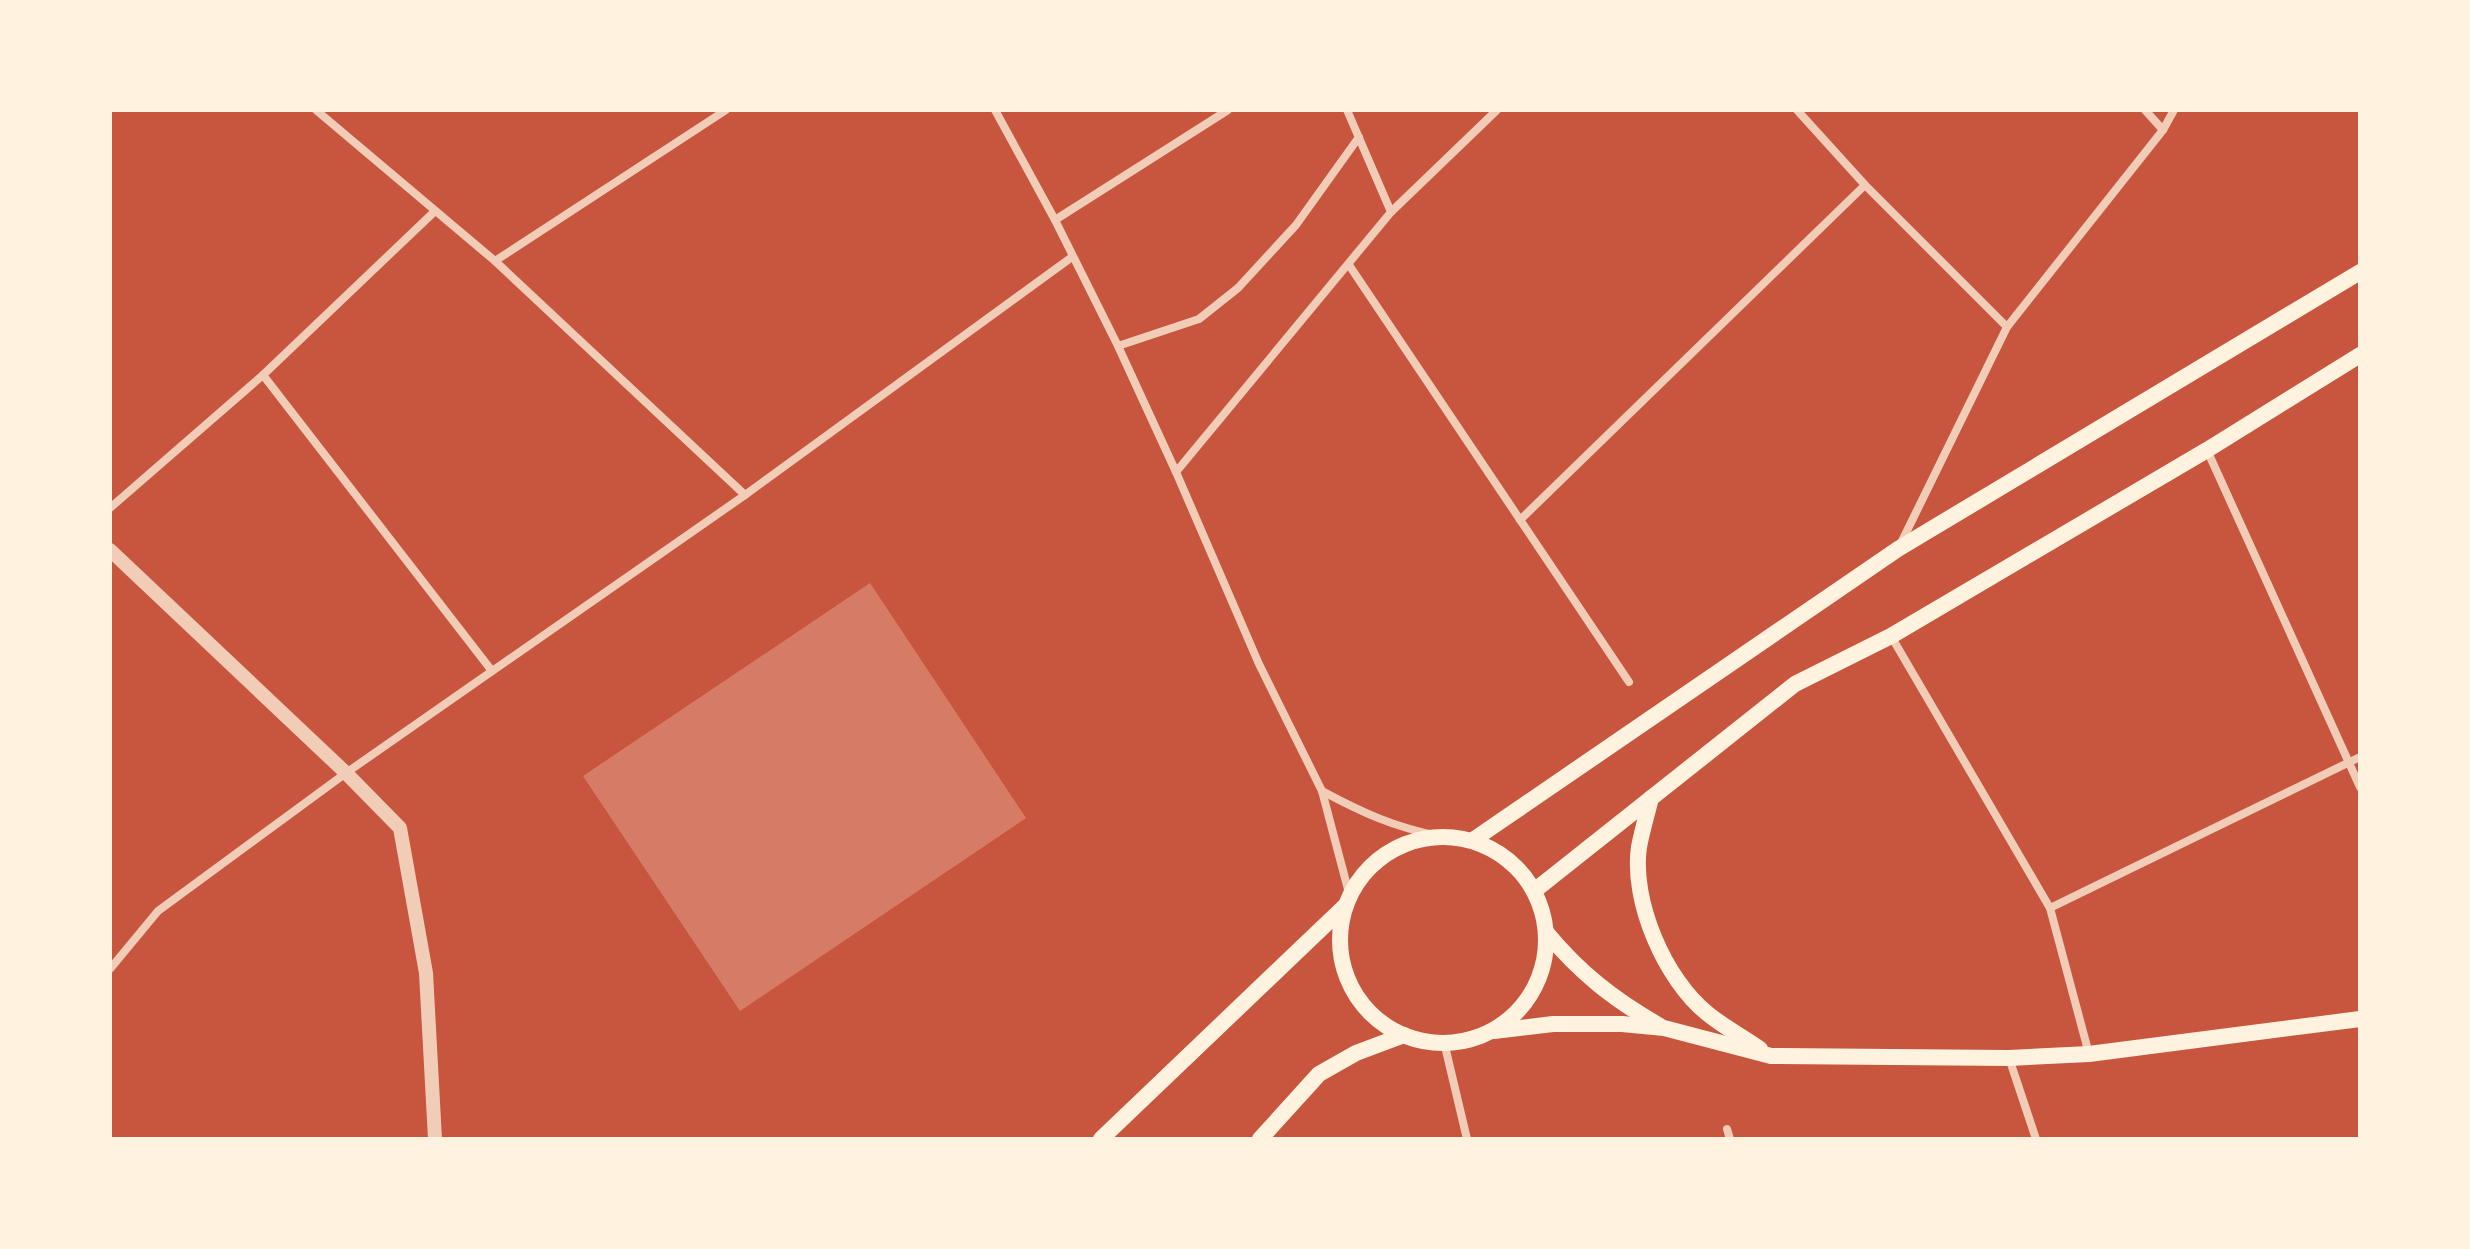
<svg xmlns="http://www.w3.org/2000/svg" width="2470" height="1249" font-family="'DejaVu Sans',sans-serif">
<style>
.building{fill:#d67c66}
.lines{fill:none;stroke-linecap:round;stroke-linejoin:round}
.minor{stroke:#f1ccb7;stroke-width:8}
.tertiary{stroke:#f1ccb7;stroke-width:14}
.secondary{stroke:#fff3e0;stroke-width:16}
</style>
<rect width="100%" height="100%" fill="#c8553d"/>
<path class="building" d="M870,583L1026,818L740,1011L583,776Z"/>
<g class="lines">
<g class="minor">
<path d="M316,110L495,261L745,495"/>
<path d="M995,110L1055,220L1118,346L1176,472L1259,664L1322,791L1350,897"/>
<path d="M1347,110L1391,212"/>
<path d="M1797,110L1865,185L2007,327"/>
<path d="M2145,110L2163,130"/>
<path d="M1055,220L1228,110"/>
<path d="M495,261L726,110"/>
<path d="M1349,265L1629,682"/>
<path d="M1118,346L1199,319L1238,288L1296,225L1359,137"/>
<path d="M263,375L492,671"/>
<path d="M2207,450L2360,787"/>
<path d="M1176,472L1391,212L1497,110"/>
<path d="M110,508L263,375L434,212"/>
<path d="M1520,520L1865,185"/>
<path d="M1901,543L2007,327L2163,130L2174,110"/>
<path d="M1891,636L2050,908L2089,1054"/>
<path d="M1322,791C1363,813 1394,827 1439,836"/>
<path d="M2050,908L2360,757"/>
<path d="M110,969L158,911L346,773L745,495L1072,257"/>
<path d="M1444,1042L1467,1139"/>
<path d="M2009,1058L2036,1139"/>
<path d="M1727,1129L1730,1139"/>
</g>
<path class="tertiary" d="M110,550L346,773L400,828L426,973L435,1139"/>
<g class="secondary">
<path d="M1651,798C1647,814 1642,831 1639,847C1631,901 1665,980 1708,1014C1724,1027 1743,1037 1760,1049"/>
<circle cx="1443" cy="940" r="103"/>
<path d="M1473,840L1898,549L2360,272"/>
<path d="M1534,891L1795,684L1891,636L2207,450L2360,355"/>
<path d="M1546,932C1580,973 1613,999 1660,1026"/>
<path d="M1494,1031L1553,1024H1622L1664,1028L1771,1056L2009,1058L2089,1054L2360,1019"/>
<path d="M1101,1139L1346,905"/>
<path d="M1260,1139L1319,1074L1356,1053L1404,1035"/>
</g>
</g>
<rect width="2470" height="1249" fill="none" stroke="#fff3e0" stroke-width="224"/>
</svg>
